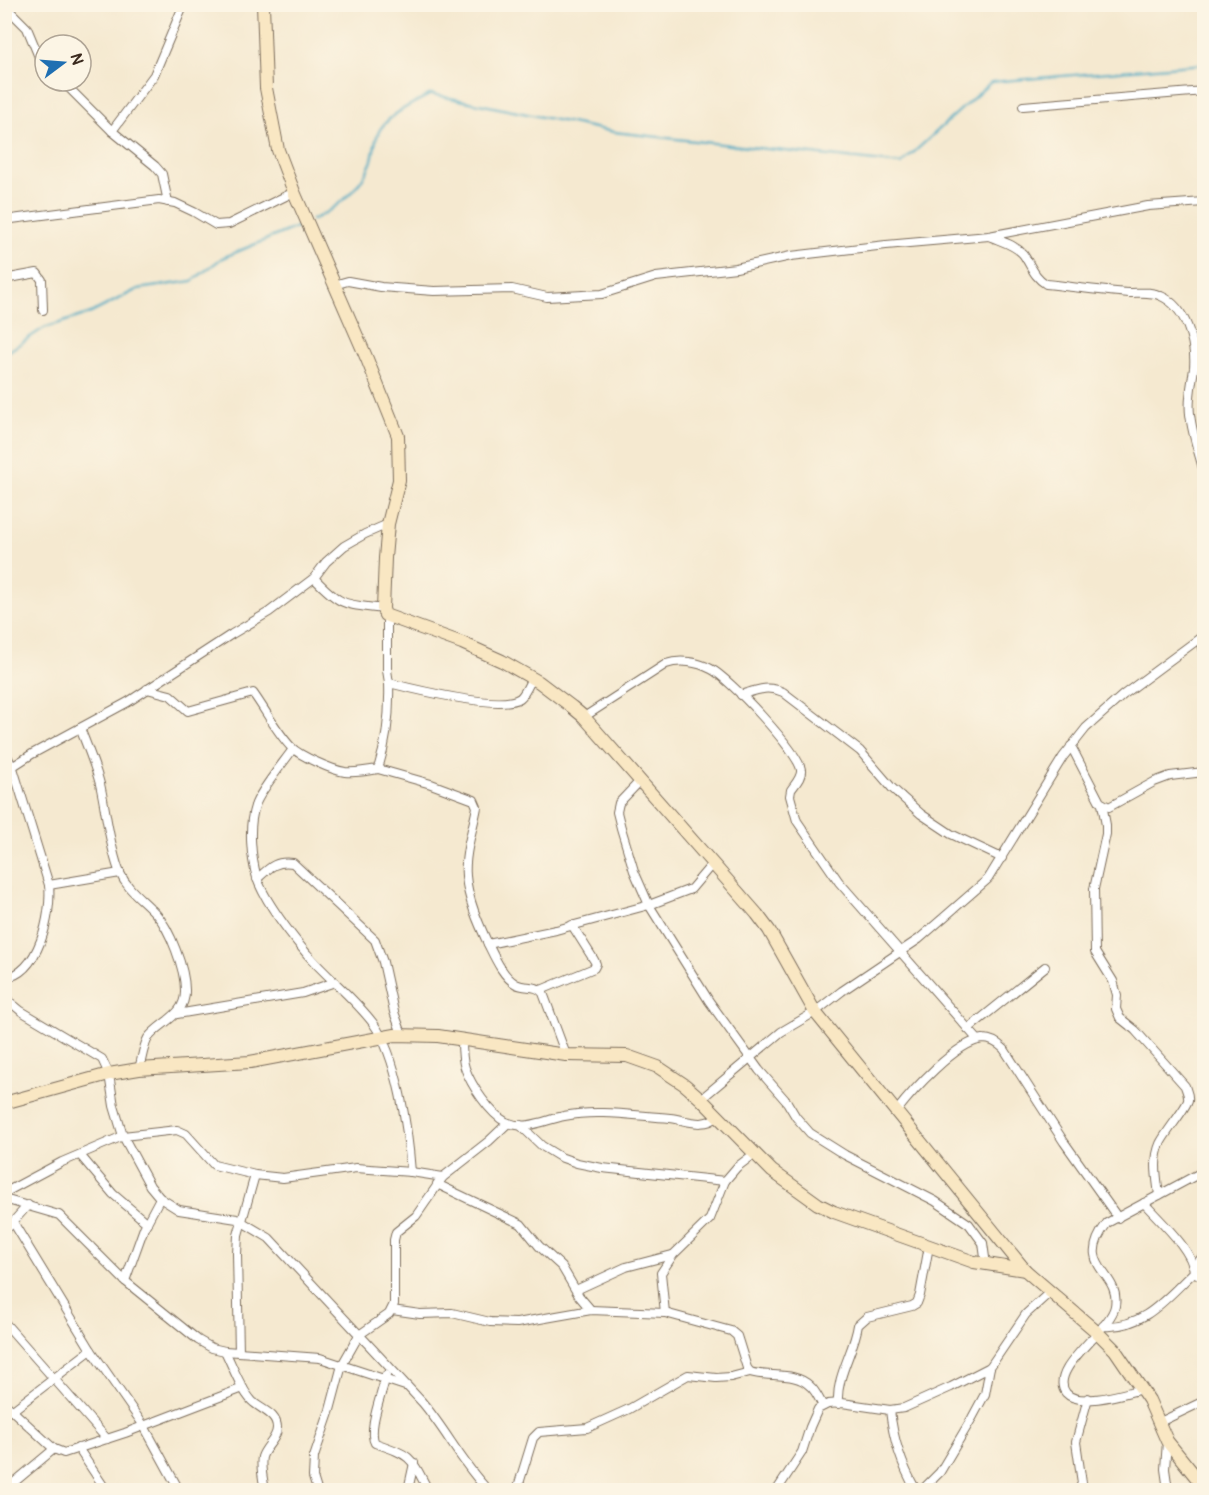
<svg xmlns="http://www.w3.org/2000/svg" width="1209" height="1495" font-family="Pangolin,sans-serif">
<style>
.lines{fill:none;stroke-linecap:round;stroke-linejoin:round}
.stream{stroke:#45a8c4;stroke-width:2}
.street-casing{stroke:#7c6d5c;stroke-width:10}
.secondary-casing{stroke:#7c6d5c;stroke-width:14}
.street{stroke:#fff;stroke-width:8}
.secondary{stroke:#f9e7c3;stroke-width:12}
</style>
<rect width="100%" height="100%" fill="#fcf5e5"/>
<filter id="ink" filterUnits="userSpaceOnUse"><feTurbulence type="fractalNoise" baseFrequency=".0167" numOctaves="2"/><feDisplacementMap in="SourceGraphic" scale="12" xChannelSelector="R" yChannelSelector="G"/><feConvolveMatrix kernelMatrix="1 2 1 2 8 2 1 2 1" color-interpolation-filters="sRGB"/></filter>
<filter id="wash" filterUnits="userSpaceOnUse"><feTurbulence type="fractalNoise" baseFrequency=".008" numOctaves="4" result="noise"/><feDisplacementMap in="SourceGraphic" scale="24" xChannelSelector="R" yChannelSelector="G"/><feGaussianBlur stdDeviation="1.35" result="paint"/><feColorMatrix in="noise" values="0 0 0 0 0 0 0 0 0 0 0 0 0 0 0 0 0 1.4 0 .05"/><feComposite in="paint" operator="in"/></filter>
<g filter="url(#wash)">
<rect width="100%" height="100%" fill="#f5e9d0"/>
<g class="lines">
<g class="stream">
<path d="M312,220C336,209 360,189 371,163C375,153 374,137 381,128C393,112 414,103 431,94L614,132L901,164L991,82L1204,64"/>
<path d="M4,358L9,351L44,328L91,313L138,289L192,281L222,258L304,224"/>
</g>
</g>
</g>
<g filter="url(#ink)">
<g class="lines">
<g class="street-casing">
<g id="street">
<path d="M4,5L27,28L39,57L45,65"/>
<path d="M62,81L112,131L155,166L162,174L168,202"/>
<path d="M1023,106L1204,91"/>
<path d="M112,131L154,75L184,4"/>
<path d="M4,220L159,200L175,203L194,212L216,225L229,224L294,192"/>
<path d="M989,236C1000,241 1014,244 1023,254C1031,265 1034,277 1046,284C1074,287 1102,291 1129,293C1140,293 1151,291 1161,296C1186,307 1196,343 1194,368C1192,384 1188,398 1190,414C1192,434 1199,453 1204,472"/>
<path d="M4,279L37,273L42,280L43,310"/>
<path d="M334,285L348,281L381,287L434,291L512,289L547,297L602,294L656,277L736,268L791,256L886,245L989,236L1148,206L1204,202"/>
<path d="M314,578C342,607 344,604 383,609"/>
<path d="M387,617V670L389,683C413,689 501,711 520,698C525,694 529,684 532,678"/>
<path d="M1201,637L1204,652"/>
<path d="M147,689L170,695L188,711L253,693C266,711 276,731 291,747C300,756 332,770 345,772C356,773 367,771 378,769C387,741 390,713 389,683"/>
<path d="M741,695C757,690 767,685 783,692L860,751L892,788L921,814L951,834L1002,858"/>
<path d="M584,717L666,664C680,659 698,662 711,669C728,677 799,752 801,770C802,777 795,784 791,790L790,796L797,821L839,882L978,1040"/>
<path d="M80,728C87,746 95,765 100,784C106,810 110,850 120,873C128,891 144,900 156,914C170,929 185,969 185,990C186,1016 161,1021 148,1038C143,1047 142,1059 139,1069"/>
<path d="M1071,746L1100,802L1109,807L1154,782L1170,776L1204,772"/>
<path d="M293,749C284,762 259,792 255,806C248,827 251,857 257,878C264,900 292,936 307,954C328,978 354,998 373,1023C398,1057 408,1131 411,1172"/>
<path d="M4,750L13,768L49,885C52,914 39,974 4,978"/>
<path d="M378,769L431,784L474,800L477,807C473,829 464,854 466,876C468,900 478,922 488,944"/>
<path d="M4,772L32,754L128,702L232,634L269,612L314,578L326,562L344,546L365,534L388,524"/>
<path d="M640,781L619,803L617,812L621,828L634,871L649,905L709,1001L759,1070L787,1102L796,1117L810,1133L845,1155L935,1201L969,1224L983,1243L986,1265"/>
<path d="M1102,804L1106,825V834L1094,889L1095,952L1113,981L1117,995L1116,1009L1120,1018L1135,1030L1185,1086C1186,1090 1189,1095 1188,1100C1187,1107 1165,1133 1160,1144C1153,1160 1157,1179 1159,1195"/>
<path d="M257,879C269,868 276,860 293,863L375,940L383,962L394,1012L402,1034"/>
<path d="M49,885L120,873"/>
<path d="M541,990L594,968L596,964L594,960L572,925"/>
<path d="M4,997L21,1011L102,1059L109,1074L114,1106L123,1136L150,1186L160,1198L179,1210L237,1219L269,1238L422,1402C446,1430 462,1464 488,1490"/>
<path d="M177,1014L303,993L335,982"/>
<path d="M968,1029L1045,967"/>
<path d="M462,1040C462,1049 462,1059 465,1068C471,1085 490,1114 506,1122C526,1131 545,1120 564,1116C598,1109 636,1116 670,1118C687,1120 704,1129 718,1116"/>
<path d="M566,1055L543,993C536,984 526,989 516,984C503,977 494,956 488,944L556,930L649,905L691,889L713,863"/>
<path d="M701,1099L781,1032L815,1012L842,991L919,939L988,879L1063,757L1086,728L1123,695L1204,635"/>
<path d="M896,1112C912,1091 956,1042 983,1039C991,1039 998,1043 1004,1049L1064,1142L1118,1218"/>
<path d="M520,1125L542,1146L560,1157L577,1163L602,1168L725,1181L737,1167L754,1154"/>
<path d="M80,1155L113,1194L147,1223"/>
<path d="M437,1184L521,1224L539,1246L562,1267L579,1296L591,1310"/>
<path d="M4,1193L62,1162L123,1136L177,1130L186,1134L214,1165L255,1175L283,1178L356,1168L411,1172L443,1177"/>
<path d="M4,1199L59,1215L125,1281L198,1340L212,1348L225,1351L320,1358L405,1386"/>
<path d="M13,1222L91,1350L144,1426L179,1490"/>
<path d="M4,1232L28,1205"/>
<path d="M1194,1267L1204,1255"/>
<path d="M1194,1272L1204,1278"/>
<path d="M125,1281L144,1228L160,1198"/>
<path d="M576,1290L626,1267L672,1255"/>
<path d="M392,1310L420,1314L452,1313L490,1322L517,1323L591,1310L665,1313L731,1331L737,1336L747,1368L750,1372C769,1378 796,1371 810,1386C816,1391 819,1399 823,1406"/>
<path d="M665,1313L661,1273L673,1255L710,1219L725,1181"/>
<path d="M4,1322L107,1439"/>
<path d="M1103,1326C1144,1329 1167,1297 1194,1272C1193,1250 1159,1220 1144,1203"/>
<path d="M225,1351C233,1367 240,1388 252,1401C261,1410 277,1413 277,1428C277,1439 265,1447 262,1457C260,1467 263,1480 265,1490"/>
<path d="M239,1352L237,1254L238,1235L255,1175"/>
<path d="M386,1375C383,1392 367,1429 375,1443C412,1456 410,1455 428,1490"/>
<path d="M1142,1389C1126,1393 1079,1408 1066,1393C1047,1369 1111,1330 1115,1306C1121,1271 1073,1268 1107,1223L1204,1171"/>
<path d="M4,1403L54,1449L64,1453L125,1433L243,1388"/>
<path d="M838,1404C836,1375 854,1352 858,1325L867,1317L912,1306L917,1303L920,1295L929,1246"/>
<path d="M13,1410L91,1350"/>
<path d="M890,1410C893,1439 902,1466 916,1490"/>
<path d="M1160,1422L1204,1401"/>
<path d="M1167,1441L1165,1469L1168,1490"/>
<path d="M78,1448L106,1490"/>
<path d="M5,1490L54,1449"/>
<path d="M317,1490L313,1477L314,1457L330,1410L342,1365L359,1335L389,1314L394,1304V1240L396,1232L416,1216L443,1177L489,1141L508,1123"/>
<path d="M408,1490L414,1463"/>
<path d="M517,1490L533,1438L539,1432L587,1428L629,1409L688,1375L716,1378L731,1377L750,1372"/>
<path d="M777,1490L802,1452L810,1427L818,1409L828,1404L842,1403L890,1410L904,1408L951,1387L990,1367L1026,1314L1049,1293"/>
<path d="M922,1490L940,1472L972,1418L985,1394L990,1367"/>
<path d="M1079,1490L1082,1483L1076,1442L1088,1398"/>
</g>
</g>
<g class="secondary-casing">
<g id="secondary">
<path d="M263,4L266,88L278,150L294,192L367,359L398,436L399,480L388,524L385,558L383,609L385,615L462,643L502,661L539,682L572,707L584,717L757,914L769,930L815,1012L1025,1270"/>
<path d="M4,1103L109,1074L139,1069L250,1062L395,1035L438,1036L566,1055L627,1056L658,1067L685,1085L701,1099L772,1171L818,1204L834,1212L974,1262L1025,1270L1098,1333L1115,1350L1149,1400L1167,1441L1204,1487"/>
</g>
</g>
<use href="#street" class="street"/>
<use href="#secondary" class="secondary"/>
</g>
</g>
<rect width="1209" height="1495" fill="none" stroke="#fcf5e5" stroke-width="24"/>
<g transform="translate(63 63) rotate(74)"><circle r="28" fill="#fcf5e5" stroke="#afa495" stroke-width="1.5"/>
<path d="M0-4.5L10 22L0 15L-10 22Z" fill="#1f6fb2"/>
<text y="-9" font-size="16" font-weight="bold" text-anchor="middle" fill="#3b2a1e">N</text>
</g>
</svg>
